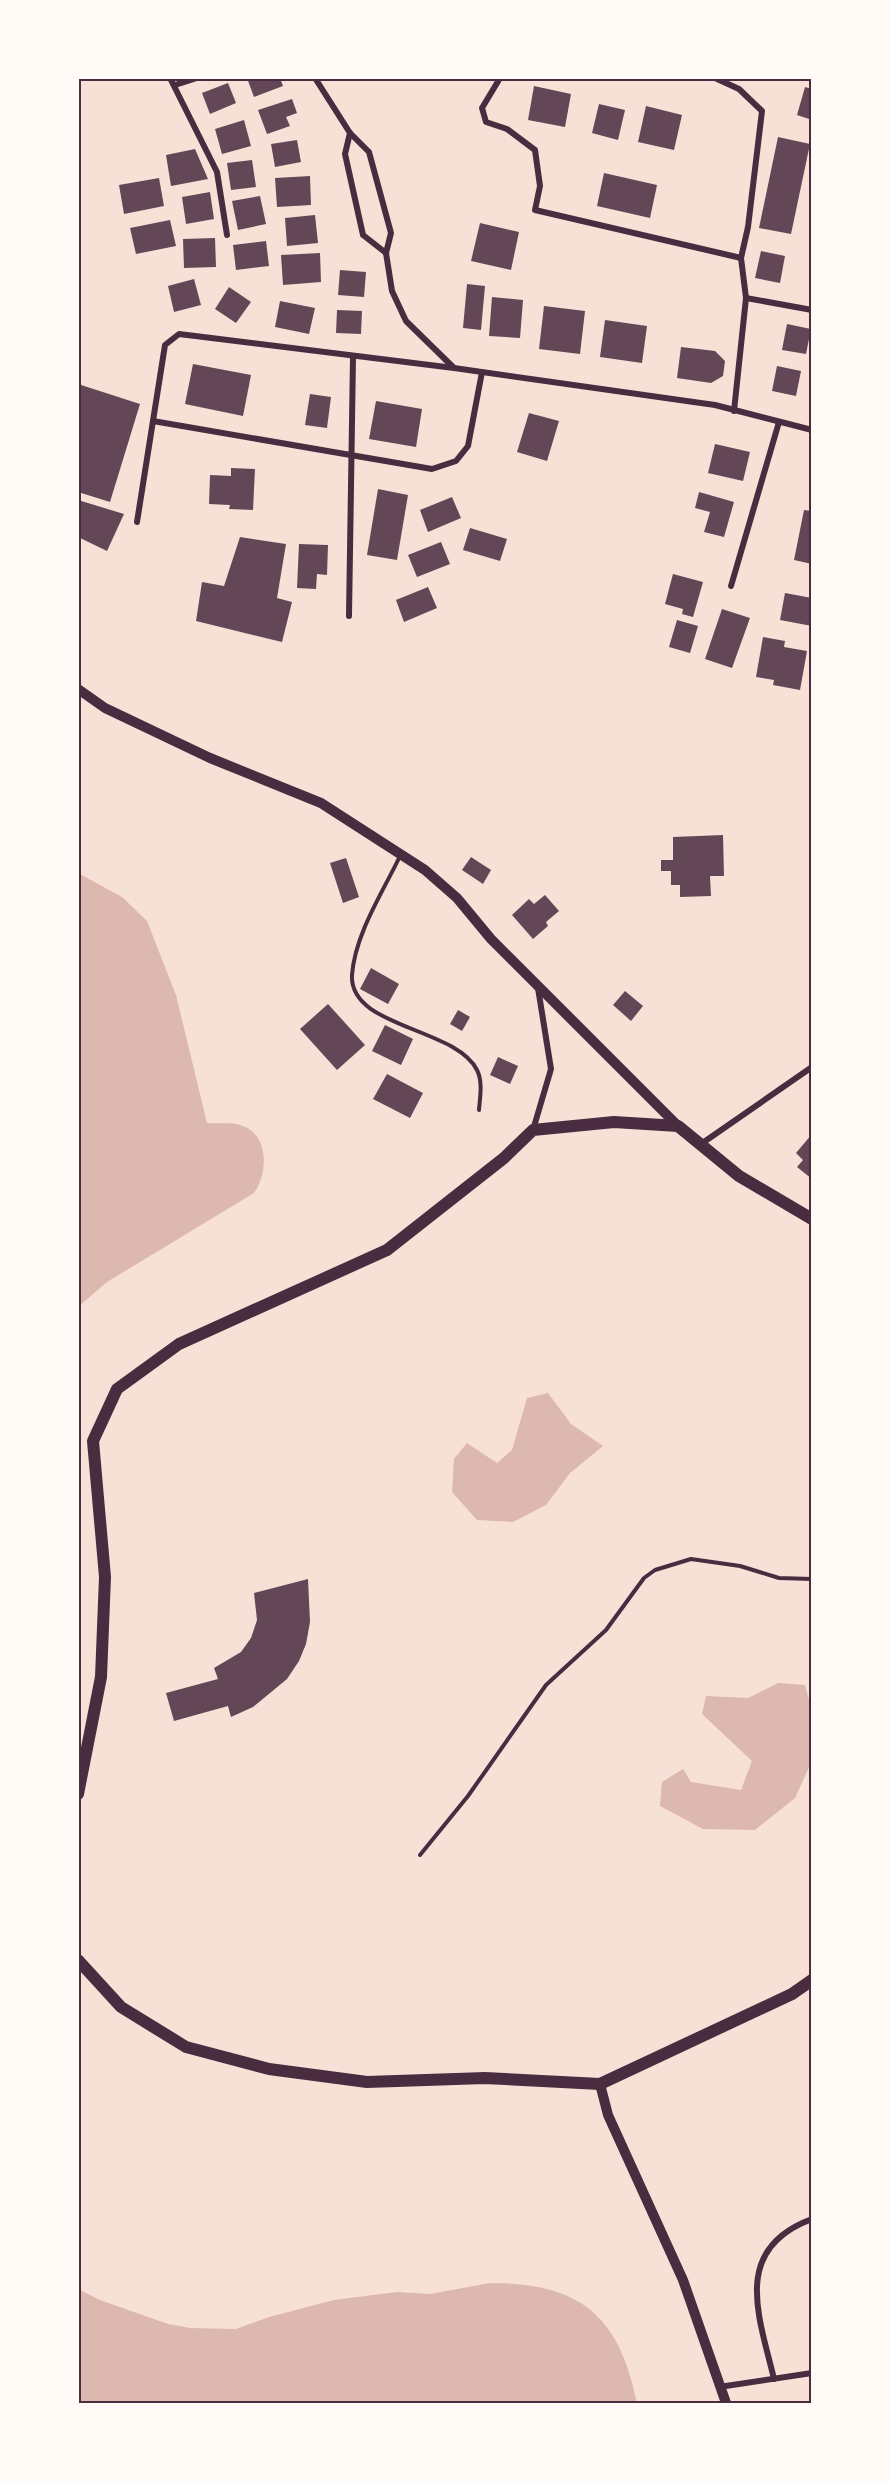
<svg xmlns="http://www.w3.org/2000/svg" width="890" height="2481" font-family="'Archivo Narrow',sans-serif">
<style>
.water{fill:#dcb8b0}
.building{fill:#644757}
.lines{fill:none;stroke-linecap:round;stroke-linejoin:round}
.service{stroke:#4a2c40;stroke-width:4}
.minor{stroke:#4a2c40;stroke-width:6}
.tertiary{stroke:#4a2c40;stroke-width:10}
.secondary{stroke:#4a2c40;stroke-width:12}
.neatline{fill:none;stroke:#4a2c40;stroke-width:2}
</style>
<rect width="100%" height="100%" fill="#f7e1d7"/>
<g class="water">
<path d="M78,873L122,897L147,921L176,995L207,1123C217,1124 231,1122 240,1125C270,1133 268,1174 254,1193L107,1282L78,1307Z"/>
<path d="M548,1393L571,1424L603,1446L570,1473L546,1505L513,1522L477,1520L452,1492L454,1459L467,1443L497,1463L512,1450L527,1398Z"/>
<path d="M778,1683L805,1685L812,1711V1761L795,1798L755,1830L703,1829L660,1806L662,1782L683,1769L691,1782L741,1790L752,1761L702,1714L706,1696L748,1698Z"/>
<path d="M490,2283C580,2283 619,2315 637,2403H78V2289L100,2300L168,2324L190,2328L236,2329L269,2317L334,2300L397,2292L430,2294Z"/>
</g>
<g class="building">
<path d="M247,78H280L283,86L254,97Z"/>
<path d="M228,83L236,103L210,114L202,93Z"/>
<path d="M534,86L571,94L565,127L528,120Z"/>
<path d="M805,87L812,89V120L797,115Z"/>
<path d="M292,99L297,113L286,117L290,126L267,134L258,110Z"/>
<path d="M599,104L625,110L618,140L592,133Z"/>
<path d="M646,106L682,115L674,150L638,142Z"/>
<path d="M244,120L251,146L222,154L215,129Z"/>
<path d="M778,137L810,144L791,234L759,228Z"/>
<path d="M297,140L301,162L275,167L271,144Z"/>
<path d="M195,149L208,179L171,186L166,155Z"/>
<path d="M252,160L256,187L231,190L227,163Z"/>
<path d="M604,173L657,185L650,218L597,206Z"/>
<path d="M310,176L311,205L277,207L275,178Z"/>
<path d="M159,178L164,206L124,214L119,185Z"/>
<path d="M210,192L214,219L186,224L182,197Z"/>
<path d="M260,196L266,224L238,230L232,201Z"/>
<path d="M315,215L318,243L287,246L285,218Z"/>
<path d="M170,220L176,246L136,254L130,228Z"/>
<path d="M480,223L519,232L511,270L471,261Z"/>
<path d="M215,238L216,267L184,268L183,239Z"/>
<path d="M266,241L269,266L236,270L233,245Z"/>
<path d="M761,251L785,256L780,283L755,278Z"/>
<path d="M320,253L321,282L283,285L281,255Z"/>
<path d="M340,270L366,272L364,297L338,295Z"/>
<path d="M194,279L201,305L174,312L168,286Z"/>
<path d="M467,284L485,286L481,330L463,328Z"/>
<path d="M229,287L251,302L236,323L215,309Z"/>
<path d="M492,297L523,300L520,338L489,336Z"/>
<path d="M280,301L315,308L309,334L275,327Z"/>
<path d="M544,306L585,311L580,354L539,349Z"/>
<path d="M337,310L362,311L361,334L336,333Z"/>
<path d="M605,320L647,326L642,363L600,357Z"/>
<path d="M787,324L811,329L806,354L782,350Z"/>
<path d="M681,347L715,351L725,361L723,376L711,383L677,378Z"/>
<path d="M193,364L251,375L243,416L185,404Z"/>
<path d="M777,366L801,371L796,396L772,391Z"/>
<path d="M78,384L140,404L110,502L78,492Z"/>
<path d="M310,394L331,397L327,428L305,425Z"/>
<path d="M376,401L422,409L416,447L369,439Z"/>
<path d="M529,413L559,421L547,461L517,452Z"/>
<path d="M715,444L750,452L743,481L708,473Z"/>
<path d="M231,468L255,469L253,510L229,509L230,505L209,504L210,475L231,476Z"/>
<path d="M378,489L408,495L397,560L367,555Z"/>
<path d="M699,492L734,502L724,537L704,532L710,512L695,508Z"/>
<path d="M452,497L461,518L428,532L420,510Z"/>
<path d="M78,500L124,514L107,551L78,537Z"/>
<path d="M804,510L812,511V564L794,560Z"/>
<path d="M470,528L507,539L500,561L463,550Z"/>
<path d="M240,537L286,544L277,598L292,602L282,642L196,621L202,582L224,586Z"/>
<path d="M441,542L450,564L417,577L408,555Z"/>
<path d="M299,544L328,545L327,575L317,574L316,589L297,588Z"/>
<path d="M673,574L703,582L693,617L682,614L683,609L665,604Z"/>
<path d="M428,587L437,608L404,622L396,600Z"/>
<path d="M785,593L812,598V626L780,620Z"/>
<path d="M722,609L750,618L732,668L705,659Z"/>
<path d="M677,620L698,626L690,653L669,647Z"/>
<path d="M763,637L785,641L784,647L807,651L800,690L773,685L774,680L756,677Z"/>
<path d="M723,835L724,876H710L711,896L680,897V885H671V871H661V860H673V837Z"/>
<path d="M471,857L491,870L483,884L462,870Z"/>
<path d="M346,858L359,897L343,903L330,863Z"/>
<path d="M545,895L559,911L546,922L548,926L533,939L512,915L529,899L534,904Z"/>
<path d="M371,968L399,984L388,1004L360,989Z"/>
<path d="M625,991L643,1006L631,1021L613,1005Z"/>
<path d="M328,1004L365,1045L337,1070L300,1029Z"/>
<path d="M458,1010L470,1017L462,1031L450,1024Z"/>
<path d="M385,1025L413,1039L401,1065L372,1051Z"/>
<path d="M498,1057L518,1066L510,1084L490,1075Z"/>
<path d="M387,1074L423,1093L410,1118L373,1099Z"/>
<path d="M812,1134V1179L797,1167L803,1160L796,1153Z"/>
<path d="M308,1579L310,1622L306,1644L299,1661L287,1679L253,1707L231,1717L228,1706L174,1721L166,1693L218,1679L214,1668L241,1652L251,1638L257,1620L254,1593Z"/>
</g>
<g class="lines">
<g class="service">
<path d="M400,856C383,892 355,934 352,975C349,1028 455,1027 477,1070C483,1082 480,1097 479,1110"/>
<path d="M420,1855L468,1796L546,1685L606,1630L644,1578L655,1570L691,1559L740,1566L779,1578L812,1579"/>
</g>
<g class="minor">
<path d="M170,78L217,172L227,235"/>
<path d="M315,78L350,133L369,152L391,233L386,253L392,291L406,321L453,367"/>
<path d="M500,78L482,108L486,122L507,129L535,150L540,186L535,210L741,258"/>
<path d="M715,78L739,89L762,111L748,227L741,258L746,298L734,411"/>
<path d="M175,85L197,78"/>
<path d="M350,133L345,154L363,235L386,253"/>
<path d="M746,298L812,310"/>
<path d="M153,421L432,469L456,461L468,446L482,372"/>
<path d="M137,522L165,345L179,334L454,368L715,405L812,430"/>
<path d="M731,586L779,422"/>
<path d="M349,616L353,357"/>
<path d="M533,1130L551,1069L538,988"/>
<path d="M701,1144L812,1067"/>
<path d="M774,2379C759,2316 731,2249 812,2219"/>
<path d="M719,2387L812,2373"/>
</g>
<g class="tertiary">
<path d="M78,689L105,708L210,758L321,803L425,870L457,898L491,939L678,1126"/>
<path d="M600,2084L608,2115L683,2280L726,2403"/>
</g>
<g class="secondary">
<path d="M78,1794L101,1677L105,1577L93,1441L117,1389L179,1344L387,1250L504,1158L533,1130L614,1122L678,1126L739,1176L812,1219"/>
<path d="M78,1960L121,2007L186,2047L269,2069L367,2082L485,2078L600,2084L792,1994L812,1980"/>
</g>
</g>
<rect width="890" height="2481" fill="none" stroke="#fffaf5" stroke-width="159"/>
<rect x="80" y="80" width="730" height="2322" class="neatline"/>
</svg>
